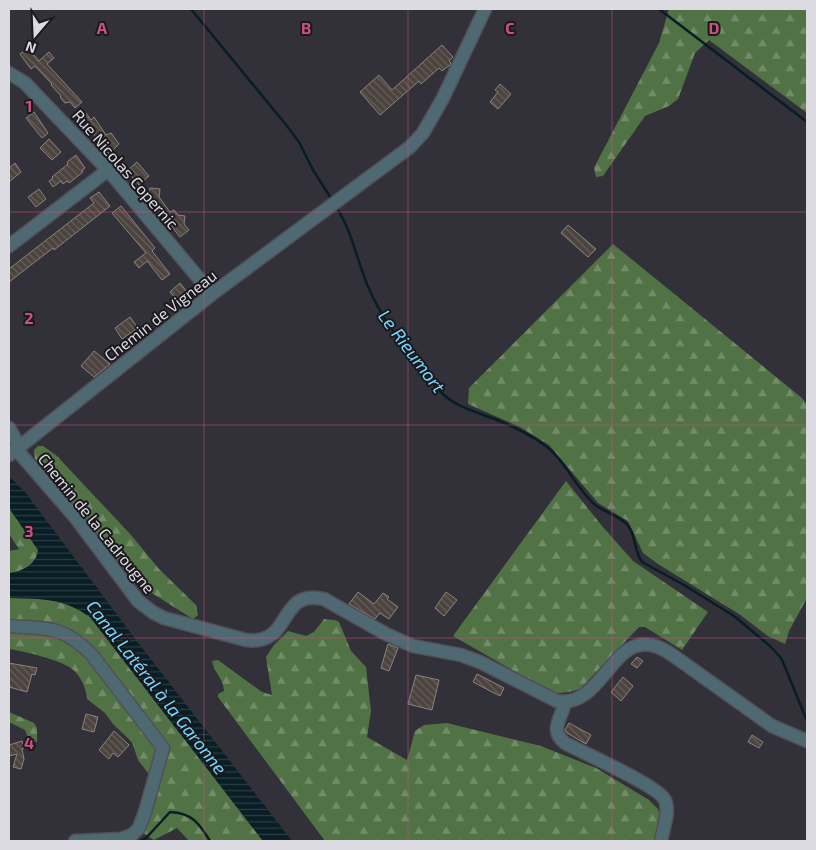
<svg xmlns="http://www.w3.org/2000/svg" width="816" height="850" font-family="'Exo 2',sans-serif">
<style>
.forest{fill:url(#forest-firs)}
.water{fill:url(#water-rules)}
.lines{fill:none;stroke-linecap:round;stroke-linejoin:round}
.stream{stroke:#081d24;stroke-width:2.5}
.building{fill:url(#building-back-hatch);stroke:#8d837d}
.minor-casing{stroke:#515057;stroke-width:15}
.minor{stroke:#4f6973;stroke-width:12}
.grid{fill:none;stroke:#ca5283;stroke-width:1;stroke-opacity:0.55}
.labels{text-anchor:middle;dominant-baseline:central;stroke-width:4;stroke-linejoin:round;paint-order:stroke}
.street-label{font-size:16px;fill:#dcdbe1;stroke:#1a191d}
.water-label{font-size:18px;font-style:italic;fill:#76daff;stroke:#1a191d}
.grid-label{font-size:16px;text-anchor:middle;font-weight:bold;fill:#ca5283;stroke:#1a191d;stroke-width:4;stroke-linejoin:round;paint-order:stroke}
</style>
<defs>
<pattern id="forest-firs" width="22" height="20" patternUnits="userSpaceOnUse" patternTransform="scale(1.25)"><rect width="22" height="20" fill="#517245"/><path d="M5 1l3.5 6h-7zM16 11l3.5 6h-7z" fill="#728c68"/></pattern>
<pattern id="water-rules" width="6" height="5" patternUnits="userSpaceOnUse" patternTransform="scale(1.25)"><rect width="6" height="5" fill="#081d24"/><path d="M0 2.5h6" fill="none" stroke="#2b3d44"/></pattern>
<pattern id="building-back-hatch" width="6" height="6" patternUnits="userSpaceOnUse" patternTransform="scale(1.25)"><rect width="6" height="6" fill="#4c433e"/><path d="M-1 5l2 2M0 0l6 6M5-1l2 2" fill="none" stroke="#655e5a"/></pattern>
</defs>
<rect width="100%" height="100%" fill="#323139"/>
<g class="forest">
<path d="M669,9H807V113L709,40L695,53L678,99L669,106L645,116L603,176L596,177L594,168L598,160L659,43Z"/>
<path d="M613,244L802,398L807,405V598L789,631L785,644L768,636L739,614L658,564L643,553L628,521L598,503L549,445L520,427L468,404L469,388Z"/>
<path d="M38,446H43L56,455L131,535L159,569L196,605L198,615L193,619L147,590L130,577L80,513L35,459L34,450Z"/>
<path d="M566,481L602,526L633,561L708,612L682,650L645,627H639L580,689C569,692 560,695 549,691L453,636Z"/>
<path d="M9,508L38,550C37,564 22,572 9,573V551L19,549L9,534Z"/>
<path d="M9,598C41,599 62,597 90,617L263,841H189L177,828L154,840L143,833L160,780L148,773L138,760L132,742L113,724L105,713L87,699C86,688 81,676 72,669C61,660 23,651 9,649Z"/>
<path d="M324,619L335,620L339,622L351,651L366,667L371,711L367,737L407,760L415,731L424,725L447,723L541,746L596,768L649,800L658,809L660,816L656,841H325L218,697V694L224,691C224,680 214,672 212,661L218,660L262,692L272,695L266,657L274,645L288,631L306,636L314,632Z"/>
<path d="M9,712L34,723L37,728V742L29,740L25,730L9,722Z"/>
</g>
<path class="water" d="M9,476L25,492L136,640L292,841H263L90,617C62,597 41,599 9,598V573C22,572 37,564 38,550L9,508Z"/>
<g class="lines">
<g class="stream">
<path d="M191,9L287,126L299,142L313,170L332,200"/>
<path d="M659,9L807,122"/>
<path d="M336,207C353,232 357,263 370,291C382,318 399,341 418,364C426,374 434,386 444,395C457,407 476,412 492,418C510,425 527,433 543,444C565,459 575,487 594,504C603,512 623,517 629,527C636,537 634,551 642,562L684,585L734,616L770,646L781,658L785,667L807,721"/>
<path d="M140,841L146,838L170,812C192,813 199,823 210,841"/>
</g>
</g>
<g class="building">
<path d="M442,45L453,57L449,61L451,63L450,65L442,71L439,68L421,84L419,81L380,115L360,92L379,75L392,90Z"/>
<path d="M28,48L39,61L49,52L54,58L47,64L82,102L75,108L70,102L65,103L60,97L61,96L51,85L52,84L35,66L31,69L20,54Z"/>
<path d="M500,84L511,94L498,109L490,102L498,92L495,90Z"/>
<path d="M34,112L48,133L42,138L26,118Z"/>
<path d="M86,113L91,120L94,117L106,135L111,133L119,144L109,154L93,133L91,135L78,120Z"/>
<path d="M49,139L61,152L52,160L40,148Z"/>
<path d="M76,155L85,168L82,170L83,172L69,183L67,181L63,184L61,181L53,187L49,181L53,178L52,177L68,164L67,162Z"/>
<path d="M137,162L149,176L139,185L127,171Z"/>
<path d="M15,163L21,172L9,182V168Z"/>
<path d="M150,188L160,189L159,197L170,212L174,210L178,215L185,216L184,224L189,230L180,237L158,209L156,210L148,200Z"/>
<path d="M39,189L46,199L36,207L28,197Z"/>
<path d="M99,192L110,206L54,250L53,248L9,282V269L94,203L90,198Z"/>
<path d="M121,206L155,248L152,251L170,274L162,280L147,261L139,268L134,262L146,253L112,213Z"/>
<path d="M568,225L596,249L588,257L561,233Z"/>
<path d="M180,283L191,297L181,305L170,292Z"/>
<path d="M130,317L138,328L122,339L115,328Z"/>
<path d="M94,351L110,364L94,377L81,366Z"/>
<path d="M358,592L374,604L383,593L389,597L387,599L398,607L389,619L380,613L375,619L349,604Z"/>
<path d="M446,592L457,600L444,616L435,608Z"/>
<path d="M388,644L398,648L389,671L381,668Z"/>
<path d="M637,657L643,661L637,668L631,664Z"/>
<path d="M9,663L37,668L35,675L32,674L27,692L9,687Z"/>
<path d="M477,674L504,688L500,696L473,682Z"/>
<path d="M416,675L439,680L432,710L408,704Z"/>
<path d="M623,677L633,686L621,701L611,692Z"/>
<path d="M86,714L98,717L94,732L82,729Z"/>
<path d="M569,723L591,735L586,744L567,733L565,730Z"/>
<path d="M114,731L129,745L118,757L113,753L109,759L99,750Z"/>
<path d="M752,735L763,742L759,748L748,742Z"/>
<path d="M22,741L24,748L22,749L24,759L21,769L13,767L17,754L9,756V745Z"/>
</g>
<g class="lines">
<g class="minor-casing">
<g id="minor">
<path d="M9,73L25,83L108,170L212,294"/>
<path d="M9,246L108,170"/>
<path d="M9,428L19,446"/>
<path d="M16,449L75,517L138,601L154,613L164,618L246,640C250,640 254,641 258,640C291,636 281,589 324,599L386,634L413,646L461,655L480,662L557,701C608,709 613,615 671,654L772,726L807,741"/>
<path d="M9,455L212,294L410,147L423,133L443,98L485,9"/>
<path d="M9,626C49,629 62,625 92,655L163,748L145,812L139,828L132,835L121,839L75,841"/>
<path d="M565,703C561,719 549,730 565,743C581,752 659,786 665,800C670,812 663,829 661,841"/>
</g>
</g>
<use href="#minor" class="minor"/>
</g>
<path class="grid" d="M204,9V841M408,9V841M612,9V841M9,212H807M9,425H807M9,638H807"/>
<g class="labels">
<g class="street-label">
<text transform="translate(126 169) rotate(49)">Rue Nicolas Copernic</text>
<text transform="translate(160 315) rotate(-38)">Chemin de Vigneau</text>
<text transform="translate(97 523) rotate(51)">Chemin de la Cadrougne</text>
</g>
<g class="water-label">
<text transform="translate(412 351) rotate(53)">Le Rieumort</text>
<text transform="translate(157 687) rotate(52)">Canal Latéral à la Garonne</text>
</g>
</g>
<g class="grid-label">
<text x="102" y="34">A</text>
<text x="306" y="34">B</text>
<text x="510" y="34">C</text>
<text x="714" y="34">D</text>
<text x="29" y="112">1</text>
<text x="29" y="324">2</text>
<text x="29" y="537">3</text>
<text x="29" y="749">4</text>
</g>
<rect width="816" height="850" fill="none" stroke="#dcdbe1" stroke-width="20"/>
<g transform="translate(35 35) rotate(199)" stroke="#1a191d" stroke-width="4" paint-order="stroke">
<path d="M0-4L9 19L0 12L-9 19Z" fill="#dcdbe1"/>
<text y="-8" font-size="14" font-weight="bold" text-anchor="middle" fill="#dcdbe1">N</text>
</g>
</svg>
